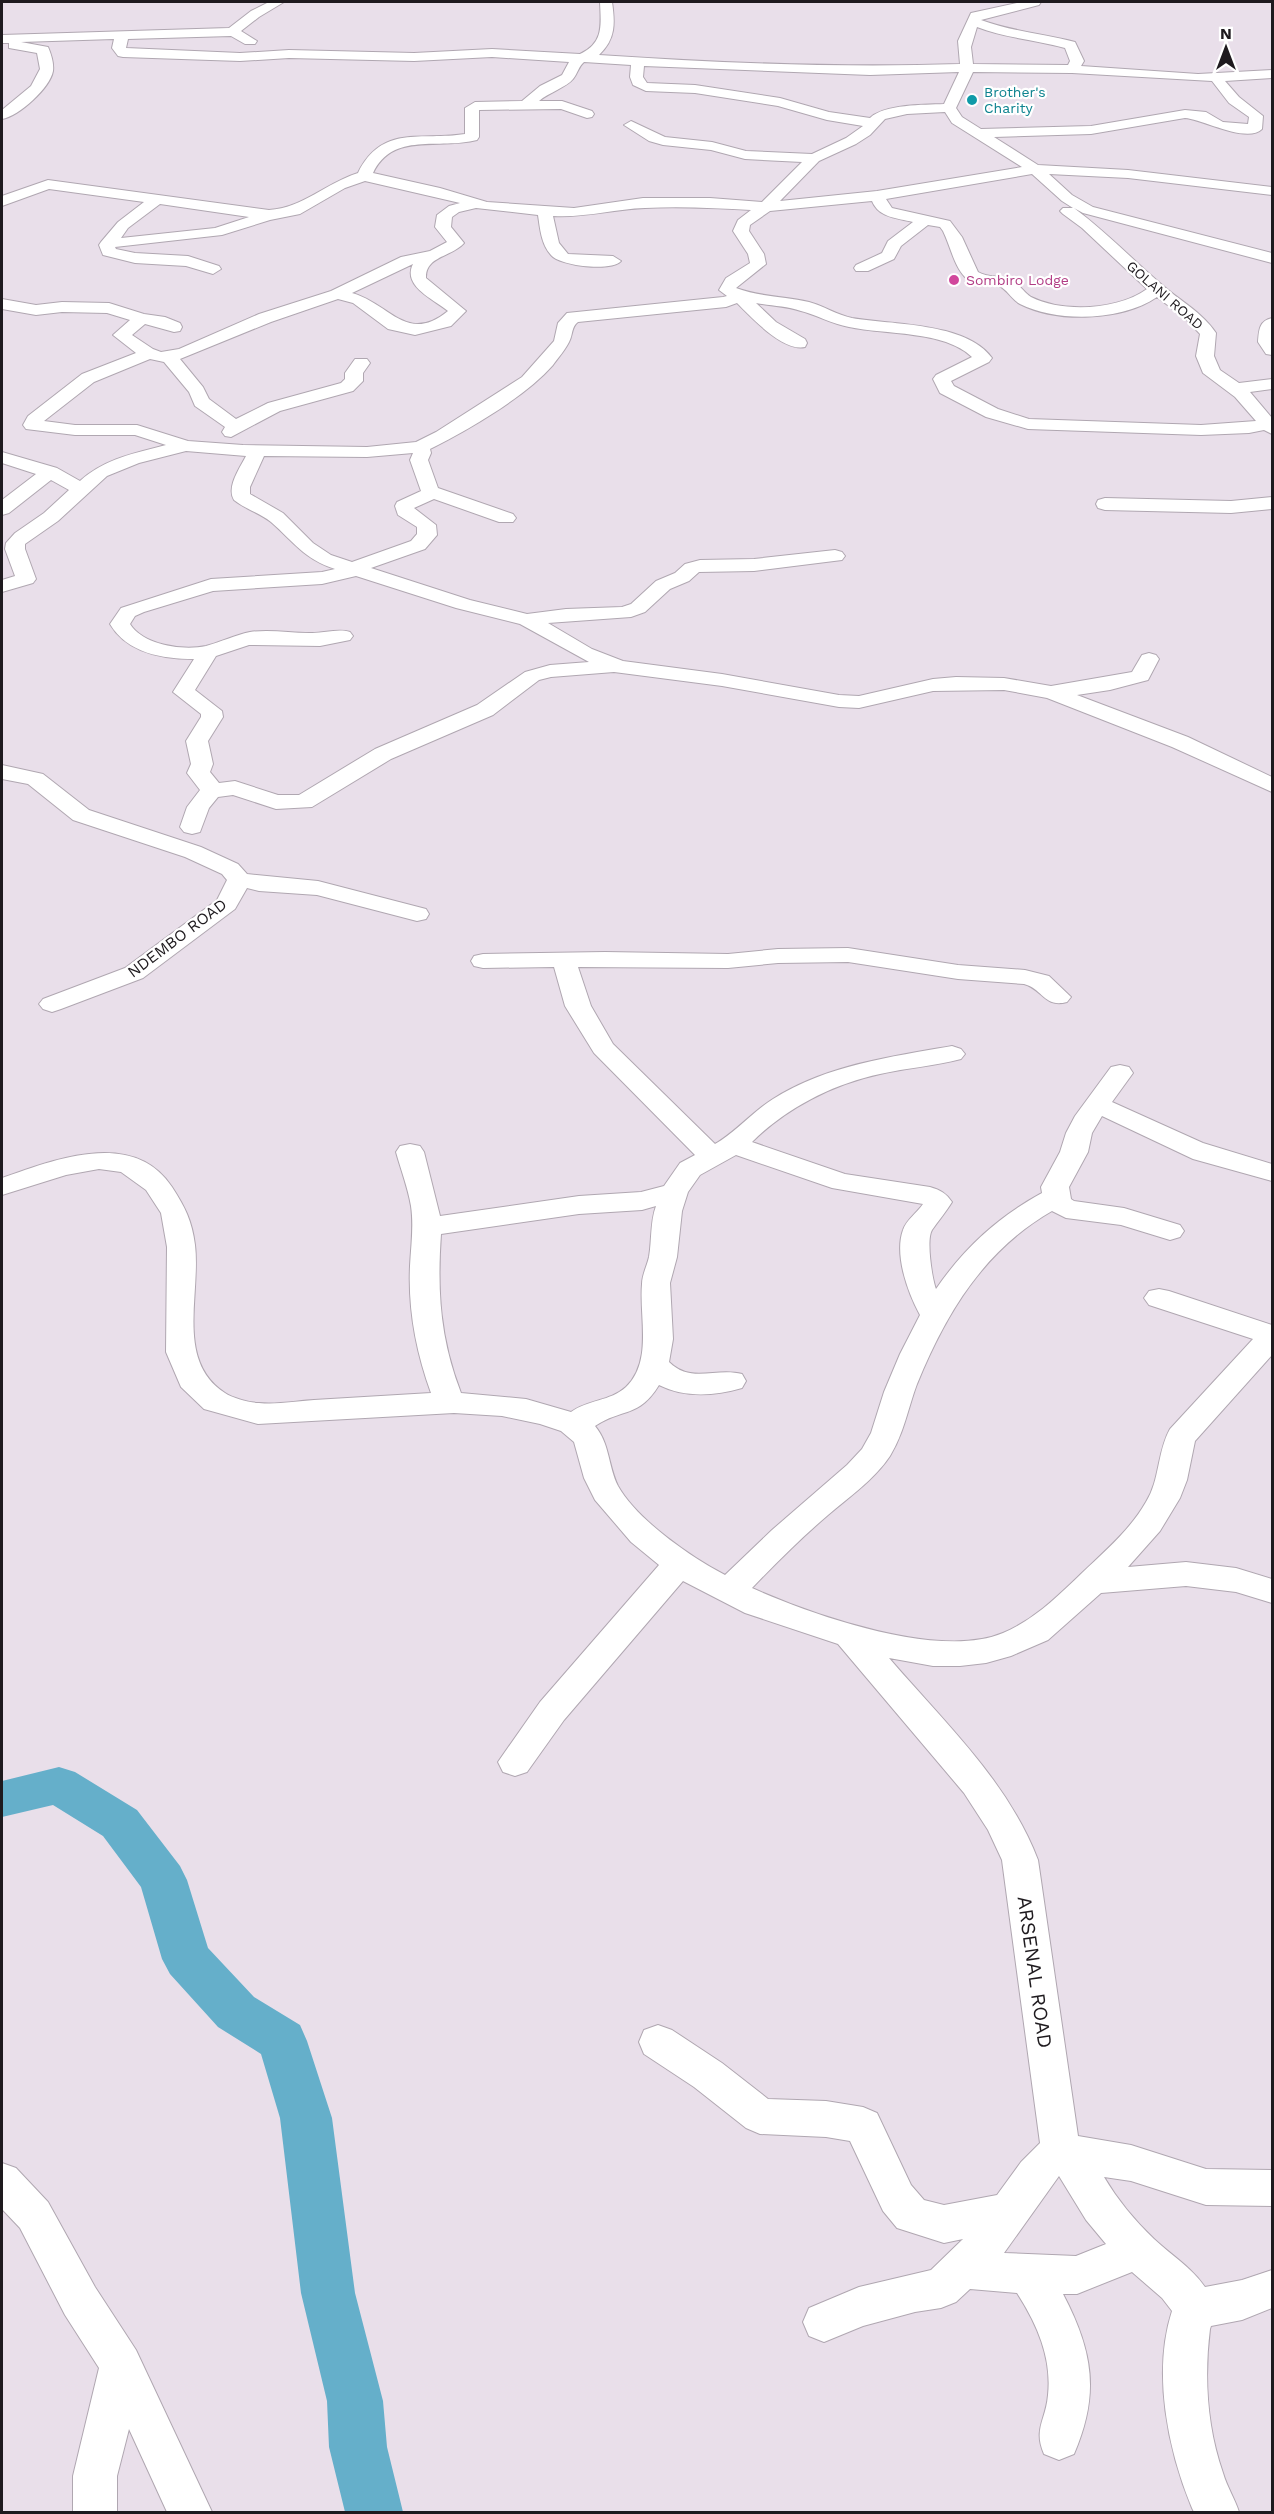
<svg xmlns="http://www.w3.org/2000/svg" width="1274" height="2514" font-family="'Work Sans',sans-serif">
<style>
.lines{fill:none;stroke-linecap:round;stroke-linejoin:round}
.river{fill:#65afca;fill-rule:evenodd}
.minor-casing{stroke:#b0a7b1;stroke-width:2}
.minor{fill:#fff;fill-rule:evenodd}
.culture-dot{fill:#0f9aa8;stroke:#fff;stroke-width:2}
.hotel-dot{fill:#d1479c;stroke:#fff;stroke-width:2}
.labels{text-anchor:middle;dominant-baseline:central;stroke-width:4.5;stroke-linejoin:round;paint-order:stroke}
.far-culture-label{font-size:14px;fill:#0d838f;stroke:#fff;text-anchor:start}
.far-hotel-label{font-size:14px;fill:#b23c85;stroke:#fff;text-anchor:start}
.far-street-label{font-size:14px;fill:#1e1a1e;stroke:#fff}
.street-label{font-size:16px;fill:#1e1a1e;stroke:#fff}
.near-street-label{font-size:20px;fill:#1e1a1e;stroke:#fff}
</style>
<rect width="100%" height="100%" fill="#e9dfea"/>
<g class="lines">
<path class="river" d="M59,1767L75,1772L137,1810L180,1866L187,1880L208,1948L254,1997L300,2025L307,2041L332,2118L355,2293L383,2401L387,2447L403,2512H345L329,2447L327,2401L301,2293L280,2118L261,2054L218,2027L170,1974L162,1959L141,1887L103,1836L53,1805L2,1817V1781Z"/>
<g class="minor-casing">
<g id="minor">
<path d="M269,2H284L259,17L241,31L257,41L255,44H245L231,36L128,39L126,48L240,53L289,50L414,53L492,49L580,54C604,43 601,25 600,2H612C615,23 616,39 599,55C719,63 840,68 960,64L958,41L971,13L1021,2H1041L1039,5L981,20C1010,31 1044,34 1075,42L1084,61L1081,66L1198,74L1272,70V78L1225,81L1239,97L1263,116L1262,129C1247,144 1202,119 1185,118L1091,134L994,137L1038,165L1128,170L1272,187V195L1128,178L1049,174L1072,195L1093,207L1272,253V263L1083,213L1074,208C1105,231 1132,259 1161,284C1180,301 1202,312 1216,333L1214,356L1220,370L1239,383L1272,379V389L1250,392L1272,418V434L1264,430L1249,433L1201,435L1028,429L986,417L940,393L933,379L936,375L972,357C944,330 885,335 849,327C832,324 817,315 801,311C786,306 771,306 756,303L776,322L805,339L807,343L805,347C783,352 751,317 737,303L726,307L578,322C571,327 573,335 569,342C565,350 558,358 553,365C525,397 468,430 430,449L431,453L428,460L438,488L513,514L516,518L513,522H499L434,499L414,508L436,525L437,535L425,549L371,568L470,600L527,614L566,609L622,607L631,604L656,581L675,573L685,564L700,560L754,559L835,550L842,552L845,556L842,560L754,571L699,572L689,581L670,589L645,612L631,617L548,623L592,649L623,661L722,674L839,695L859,696L933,679L956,677L1004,678L1051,686L1132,672L1142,655L1149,653L1156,655L1159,659L1148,680L1110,690L1077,695L1188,737L1272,777V792L1172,747L1047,698L1004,690L933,691L859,708L839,707L722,686L614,672L551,677L539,680L493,715L391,759L312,807L276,809L233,795L218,797L209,808L200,832L192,834L184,832L180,827L187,807L200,790L187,773L191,764L186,741L201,717V714L173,692L194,659C162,659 127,653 110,624L121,608L211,579L322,572L335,569C304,559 294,542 271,522C260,513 245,509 234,500C226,487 240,468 246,456L186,451L139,463L107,476L58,521L25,544V549L36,579L33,583L2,592V580L15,576L5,549L6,543L15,533L44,513L69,490L51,480L9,513L2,515V500L36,474L2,463V452L57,468L80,481C104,459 135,453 166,445L135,435H75L26,429L23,425L28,416L82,374L136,353L113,335L130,320L107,313L62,312L36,315L2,309V299L36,305L62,302L109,303L144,314L165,317L180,323L182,327L180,331L174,332L145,324L132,335L153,349L161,352L179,349L259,314L331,291L401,257L430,251L447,242L435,227L437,215L449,206L460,203L365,181L345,188L300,214L270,220L222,235L115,247L116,249L135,253L188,256L219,266L221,269L213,274L186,266L135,263L103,255L99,245L101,242L118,222L144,202L49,189L2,206V196L48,180L269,210C303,208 326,183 358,173C382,124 421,141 465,134V108L475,102L522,101L540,86L562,75L569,62L492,57L414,61L289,58L240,61L123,57L118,56L112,48L114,39L21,42L48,47C51,54 54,63 53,71C50,88 19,116 2,119V110L31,86L40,69L37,53L9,48V43H2V35L229,28L251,11ZM977,27C1005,38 1036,40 1065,48L1070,61L1068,65L973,64L971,47ZM584,62L631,65L630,77L633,85L646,91L695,93L778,106L827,120L863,126L846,138L812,154L746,151L712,142L665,137L631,121L624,125L649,141L663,145L711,150L745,159L802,162L762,202L710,198H643L574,208L487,202L440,188L373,173C393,131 439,150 477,140L479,137V110L561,109L587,118L592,117L594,114L592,111L562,101H539C548,93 567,87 573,79C578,73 578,67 584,62ZM644,66L870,75L959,72L944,104C924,105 884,104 870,118L829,112L780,98L695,85L647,83L643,77ZM973,72L1072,73L1212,81L1229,103L1249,117L1248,124L1223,122L1206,112L1185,110L1091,126L981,129L962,117L956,108ZM945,112L952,123L1022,167L877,191L780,201L819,161L856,144L870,135L885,119L907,114ZM1032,174L1062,201L1073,208H1063L1060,211L1063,214L1082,228L1147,289C1118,310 1063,313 1031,297C1023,292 1018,282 1010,279C999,275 988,278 978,272L962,237L950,221L892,208L886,199ZM872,201C879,218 897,218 913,222L888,241L882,253L856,265L854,268L856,271H868L894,259L901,246L928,225L940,227L943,231C951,247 954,268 968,280C977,287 989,283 999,286C1007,289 1012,300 1020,304C1058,323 1122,321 1157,297L1186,319L1200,334L1196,356L1203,373L1235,397L1256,421L1201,425L1029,419L998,409L954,386L951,381L989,362L992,358C966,322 892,325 852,318C837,315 824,306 809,302C785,296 759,297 736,288L766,264L764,254L749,231L750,225L770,211ZM160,204L249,217L215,228L121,238L128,228ZM476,208L538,215C540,228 541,244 551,255C560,266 611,272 621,261L613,256L568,254L559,243L553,216C585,218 614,209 645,208C680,206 716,208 751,210L738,220L733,231L748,254L750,263L726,278L719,290L727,296L723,297L567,313L558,323L554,341L522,377L436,432L416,442L367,447L243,445L188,441L137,425H75L44,421L94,382L150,359L164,362L189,392L195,406L225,427L222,432L225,436L231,437L280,411L353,391L363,381V373L370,363L367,359H355L345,373V379L341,383L268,403L236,419L209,399L203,387L180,359L271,322L338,299L353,303L388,329L415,335L451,326L466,311L426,278C425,256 452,257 464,243L451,227L452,217L459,212ZM413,264C402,286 433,299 448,311C407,345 389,303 352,293ZM413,453L410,460L421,491L397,502L395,506L398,515L417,527V534L411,541L352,562L331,555L313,543L283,513L250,494V487L264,456L367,457ZM356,576L456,608L520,624L589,662L550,665L525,672L477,705L375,749L299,795H278L235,781L219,783L210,772L213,764L208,741L223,717L222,711L195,690L216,656L249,645L320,646L350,640L353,636L350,632C337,628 323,634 309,633C290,633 270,629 250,632C235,635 221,642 206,646C183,651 143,645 130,624L135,616L144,612L213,591L322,584Z"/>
<path d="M1272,318V355L1266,354L1258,342C1259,330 1259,321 1272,318Z"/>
<path d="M1272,497V509L1231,513L1105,510L1098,508L1096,504L1098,500L1105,498L1231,501Z"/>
<path d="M2,765L43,774L89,810L201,847L238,864L247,874L318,881L426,909L429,914L426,919L417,921L317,895L259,891L247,888L235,909L143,978L61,1009L52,1012L43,1009L39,1004L43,999L125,968L217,900L227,880L222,874L185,857L73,820L28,784L2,779Z"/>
<path d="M848,948L958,965L1025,970L1049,976L1071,997L1067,1002C1044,1008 1043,989 1024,984L958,979L848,962L778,963L728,968L578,967L591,1006L613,1044L715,1144C735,1133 752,1112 773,1099C827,1065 890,1057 952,1046L961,1049L965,1054L961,1059C934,1066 907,1068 880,1074C833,1084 786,1108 752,1142L845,1174L930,1187C940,1190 946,1193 952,1202C946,1212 938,1221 932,1230C926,1240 932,1278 936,1289C965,1247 998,1217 1042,1193L1041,1187L1060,1152L1066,1133L1075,1116L1111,1067L1120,1065L1129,1067L1133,1073L1112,1102L1203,1143L1272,1164V1181L1193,1159L1102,1116L1092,1133L1088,1152L1069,1187L1071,1199L1074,1201L1124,1208L1180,1225L1184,1231L1180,1237L1170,1240L1121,1225L1066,1218L1052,1211C984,1250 946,1313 917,1384C908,1408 904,1433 890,1456C874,1480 849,1497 828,1515C801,1538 776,1563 752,1588C812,1615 940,1660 1003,1633C1034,1620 1058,1596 1082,1573C1105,1551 1130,1530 1146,1502C1160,1480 1157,1452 1170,1429L1253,1339L1149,1305L1144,1298L1149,1291L1159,1289L1169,1291L1272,1325V1355L1195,1441L1187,1480L1180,1498L1160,1531L1128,1567L1186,1562L1236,1568L1272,1579V1603L1236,1592L1186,1586L1101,1593L1048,1640L1011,1656L986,1663L960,1666H933L889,1658C943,1721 1008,1781 1038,1860L1078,2136L1131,2145L1206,2169L1272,2170V2206L1206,2205L1131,2181L1104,2177C1117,2199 1135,2221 1154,2239C1171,2255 1191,2267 1205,2287L1242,2280L1272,2270V2308L1242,2320L1211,2326L1210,2329C1204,2377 1207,2427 1223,2473C1227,2487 1235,2499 1239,2512H1194L1192,2508C1168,2450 1152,2373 1172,2311L1162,2298L1132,2272L1077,2294H1063C1093,2351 1100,2394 1074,2454L1059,2460L1044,2454C1033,2429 1046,2420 1048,2395C1052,2358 1037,2324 1017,2293L970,2289L956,2302L941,2308L915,2312L863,2326L824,2342L809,2336L803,2322L809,2308L859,2287L931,2270L963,2239L944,2243L897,2228L883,2211L850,2141L826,2137L760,2134L746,2128L694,2087L644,2054L639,2042L644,2030L658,2025L672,2030L722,2063L768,2099L826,2101L863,2107L877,2113L911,2185L924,2200L944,2205L997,2195L1021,2162L1040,2143L1002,1860L988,1830L964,1793L838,1644L745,1613L683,1581L564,1720L527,1772L515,1776L503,1772L498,1762L540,1702L659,1565L631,1542L595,1500L584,1478L574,1442L561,1431L540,1424L502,1416L454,1413L258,1424L204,1409L181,1387L166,1352L167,1247L161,1213L146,1190L121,1172L99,1169L66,1175L2,1195V1178C54,1160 133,1128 172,1187C185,1207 192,1221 195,1245C201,1294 175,1361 225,1393C232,1398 250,1403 259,1403C277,1405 296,1401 314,1400C353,1398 392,1395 431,1393C416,1352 408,1310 410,1266C411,1246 414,1226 411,1206C408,1188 401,1170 396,1152L400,1146L410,1144L420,1146L424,1152L440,1216L579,1196L641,1192L664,1186L680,1163L695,1155L594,1053L565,1006L554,967L483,968L474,966L471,961L474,956L483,954L605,952L728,954L778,949ZM736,1155L832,1188L923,1204C917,1213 906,1220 903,1230C894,1255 908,1293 920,1315L900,1354L884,1392L871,1433L862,1449L847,1465L772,1530L725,1575C692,1558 637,1520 618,1486C608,1466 610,1444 595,1426C622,1408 639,1418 659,1385C685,1398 714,1396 742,1388L746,1381L742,1374C716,1367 691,1384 669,1362L673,1339L670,1283L677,1257L682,1211L688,1192L700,1175ZM656,1206C650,1222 652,1240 649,1257C647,1266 642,1275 642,1284C639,1317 653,1361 626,1387C611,1401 587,1400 571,1412L526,1399L461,1393C440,1339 437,1291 441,1234L579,1214L642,1210ZM1059,2176L1086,2220L1106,2244L1076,2256L1004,2253Z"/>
<path d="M2,2163L16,2168L48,2202L95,2287L136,2350L212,2512H167L129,2429L117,2476V2512H73V2476L99,2368L65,2315L20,2228L2,2209Z"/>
</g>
</g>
<use href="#minor" class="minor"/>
</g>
<circle class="culture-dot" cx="972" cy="100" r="6"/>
<circle class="hotel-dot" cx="954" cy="280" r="6"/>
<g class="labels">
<g class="far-culture-label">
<text x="984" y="92">Brother's<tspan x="984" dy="16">Charity</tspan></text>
</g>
<g class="far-hotel-label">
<text x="966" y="280">Sombiro Lodge</text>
</g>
<g class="far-street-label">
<text transform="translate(1165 295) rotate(41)">GOLANI ROAD</text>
</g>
<g class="street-label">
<text transform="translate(177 938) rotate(-37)">NDEMBO ROAD</text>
</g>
<g class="near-street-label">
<text transform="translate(1035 1972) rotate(82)">ARSENAL ROAD</text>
</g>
</g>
<rect width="1274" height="2514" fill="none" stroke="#1e1a1e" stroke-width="6"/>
<g transform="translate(1226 48)" stroke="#ffffff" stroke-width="4.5" paint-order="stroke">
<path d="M0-4.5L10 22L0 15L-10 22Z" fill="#1e1a1e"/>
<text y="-9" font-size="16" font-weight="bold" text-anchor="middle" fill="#1e1a1e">N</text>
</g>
</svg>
